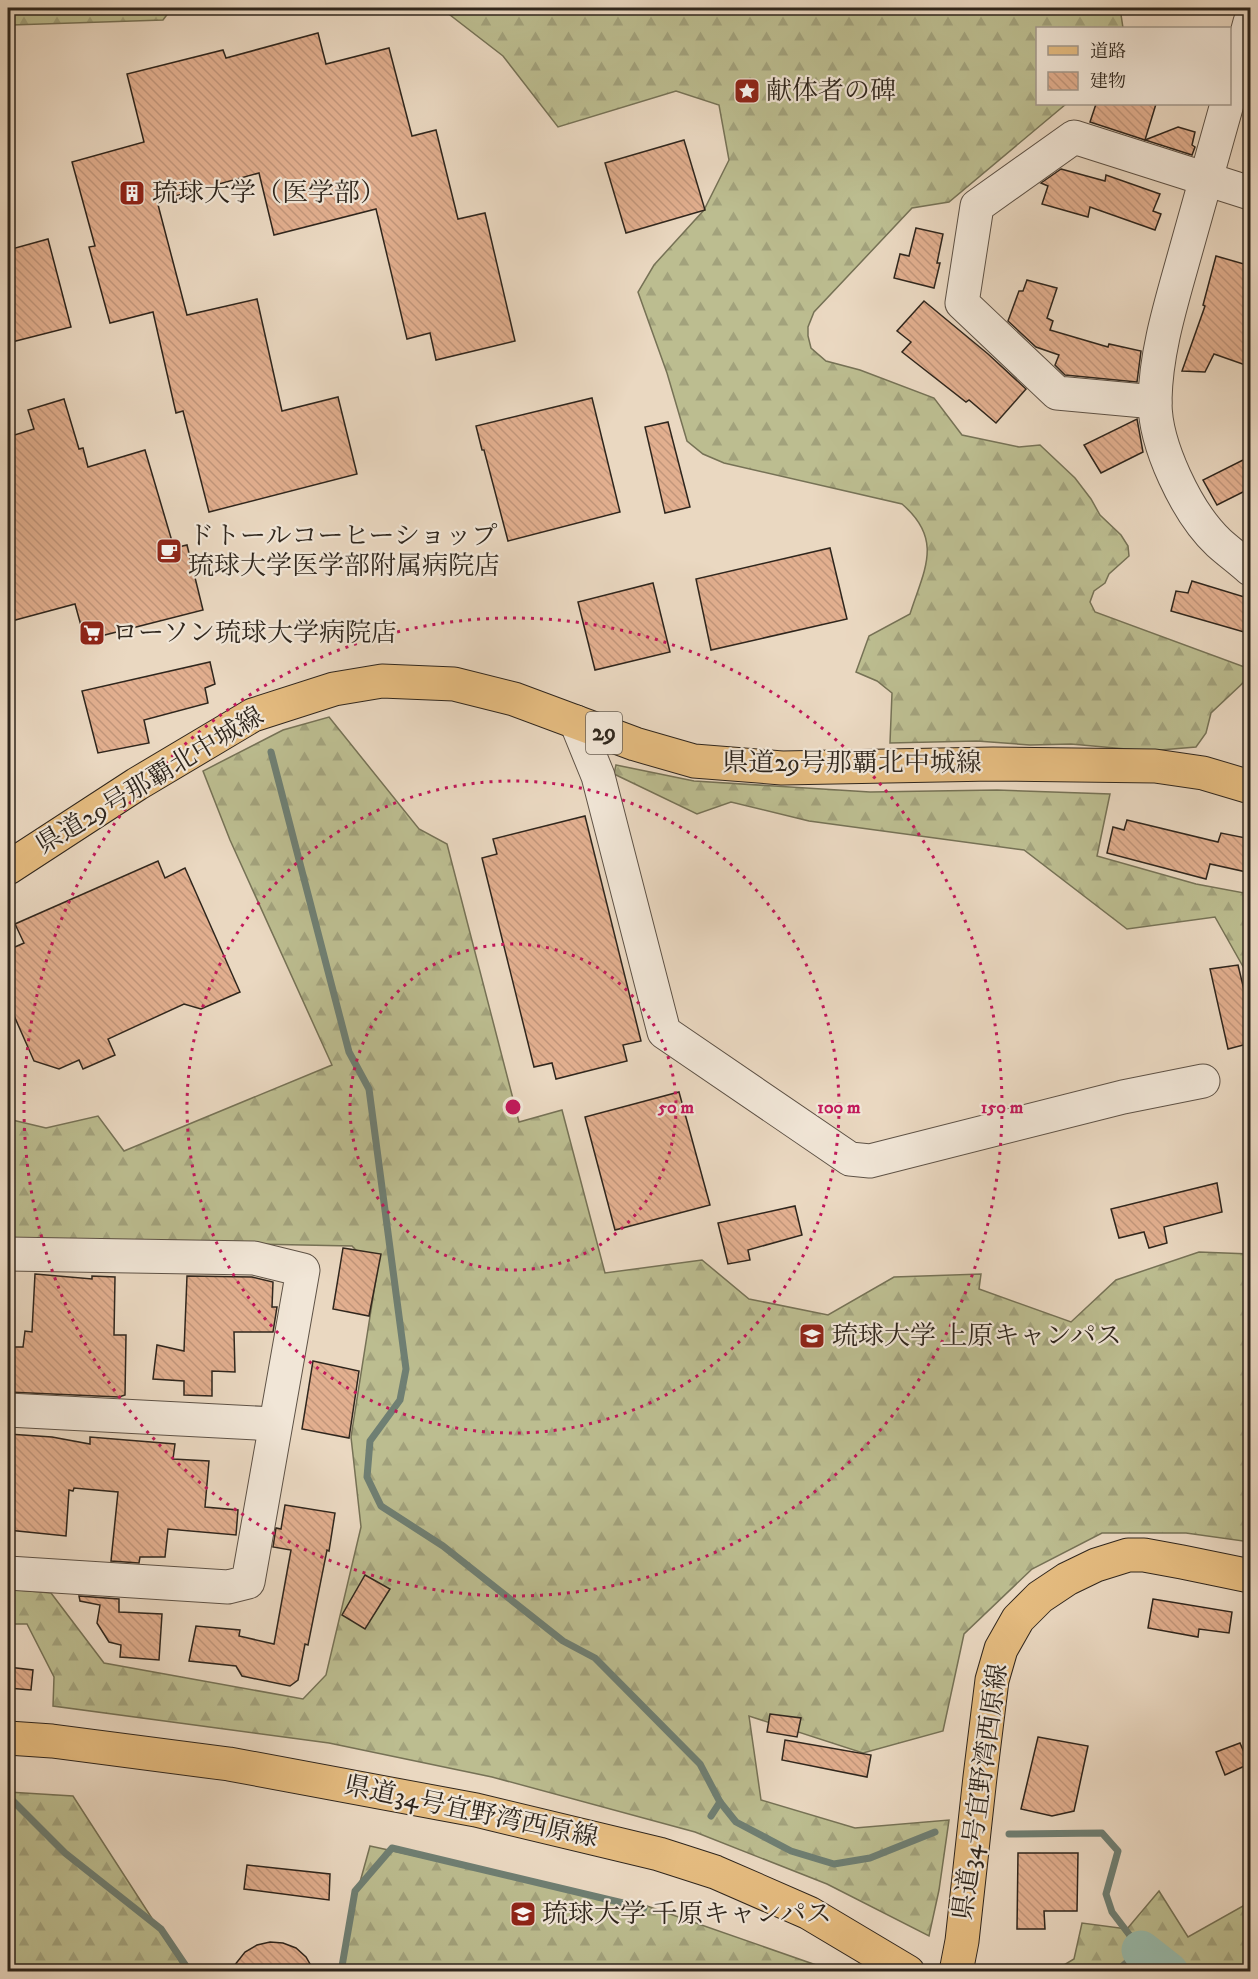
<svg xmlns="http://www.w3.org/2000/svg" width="1258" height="1979" font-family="'IM FELL DW Pica','Noto Serif JP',serif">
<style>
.forest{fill:url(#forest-firs);stroke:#767256;stroke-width:1.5}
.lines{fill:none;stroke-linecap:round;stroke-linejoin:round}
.stream{stroke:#6f7f73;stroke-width:7}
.river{stroke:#99bbac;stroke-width:39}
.building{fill:url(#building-back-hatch);stroke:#2f261d;stroke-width:1.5}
.minor-casing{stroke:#5e5246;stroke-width:35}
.major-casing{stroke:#2f261d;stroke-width:35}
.minor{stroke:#f1e6d7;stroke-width:33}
.major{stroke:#e5bc80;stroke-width:33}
.ring{fill:none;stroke:#c2185b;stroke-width:3;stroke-dasharray:3 6}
.labels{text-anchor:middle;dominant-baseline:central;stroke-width:4.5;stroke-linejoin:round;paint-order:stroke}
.shield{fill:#f1e6d7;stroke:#696055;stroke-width:1.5}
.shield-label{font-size:24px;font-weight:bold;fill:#2f261d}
.poi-label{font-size:26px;fill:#2f261d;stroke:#f1e6d7;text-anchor:start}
.street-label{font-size:26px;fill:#2f261d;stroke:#f1e6d7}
.centre{fill:#c2185b;stroke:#f1e6d7;stroke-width:3}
.ring-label{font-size:18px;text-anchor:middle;font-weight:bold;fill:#c2185b;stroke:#f1e6d7;stroke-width:4.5;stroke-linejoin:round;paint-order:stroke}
</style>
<defs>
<pattern id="forest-firs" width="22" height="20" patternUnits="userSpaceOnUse" patternTransform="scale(1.5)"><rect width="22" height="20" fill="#bcbd90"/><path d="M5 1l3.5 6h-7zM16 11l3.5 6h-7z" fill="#a2a27c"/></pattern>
<pattern id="building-back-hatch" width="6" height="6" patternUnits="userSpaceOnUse" patternTransform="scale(1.5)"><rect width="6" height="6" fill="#e2af8f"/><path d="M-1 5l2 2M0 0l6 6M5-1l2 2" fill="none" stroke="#c2967b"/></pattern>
</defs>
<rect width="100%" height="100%" fill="#ead8c1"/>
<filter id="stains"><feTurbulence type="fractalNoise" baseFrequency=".00333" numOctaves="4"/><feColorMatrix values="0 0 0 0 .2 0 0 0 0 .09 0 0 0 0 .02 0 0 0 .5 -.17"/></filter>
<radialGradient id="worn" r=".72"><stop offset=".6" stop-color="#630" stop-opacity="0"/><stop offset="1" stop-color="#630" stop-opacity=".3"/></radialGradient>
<g class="forest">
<path d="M13,8H172L163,20L12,25Z"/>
<path d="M441,8H1120L1123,28H1038V104H1066L949,202L912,208L814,312L808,327V336L811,348L826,361L860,370L934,398L962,435L1019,447L1040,445L1075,478L1091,499L1100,515L1121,535L1128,546L1129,556L1109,574L1105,583L1094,591L1090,602L1095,612L1250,669V673L1245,681L1211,713L1206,733L1196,747L1148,751L1071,744L1030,745L977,741L890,743L892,693L877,681L856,672L869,636L910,614C924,570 944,540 902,504L724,463L703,454L687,441L667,373L638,292L654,265L704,210L729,160L719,105L676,91L558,127L503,56Z"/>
<path d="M329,717L419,829L447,844L519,1122L562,1110L605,1273L702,1260L749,1299L828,1315L894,1277L981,1274L979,1289L1071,1322L1116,1280L1199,1252L1250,1254V1542L1186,1533H1102L1032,1569L964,1634L943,1731L863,1753L749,1716L761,1800L855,1828L949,1820L939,1890L929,1936L827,1884L695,1832L492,1777L329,1743L53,1706L54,1677L27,1624H8V1589L51,1593L104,1663L303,1699L326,1675L361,1527L351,1437L377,1272L352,1246L8,1239V1119L46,1128L98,1116L124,1151L332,1065L230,840L203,771L283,730Z"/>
<path d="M616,765L694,781L870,792L997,790L1110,794L1097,856L1196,884L1250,894V979L1215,917L1127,929L1024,850L809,821L731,802L697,814L614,774Z"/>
<path d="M8,1792L73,1796L186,1971H8Z"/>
<path d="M370,1846L647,1906L819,1966L827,1971H339L347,1929Z"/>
<path d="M1159,1891L1188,1937L1250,1902V1971H1054L1074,1959L1082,1923L1127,1929Z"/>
</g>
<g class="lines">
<g class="stream">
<path d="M271,752L349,1052L369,1089L406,1369L400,1400L370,1441L367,1477L381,1506L443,1546L563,1641L595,1658L700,1764L720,1802L736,1822L791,1851L834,1864L870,1858L935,1832"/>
<path d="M12,1800L65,1853L161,1929L190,1972"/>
<path d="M711,1816L720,1802"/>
<path d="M1009,1834L1102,1833L1118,1851L1106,1894L1112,1912L1141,1950L1116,1972"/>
<path d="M341,1972L355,1891L392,1848L644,1908"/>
</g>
<path class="river" d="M1141,1950L1169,1972"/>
</g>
<g class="building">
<path d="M318,33L326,64L389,48L412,136L436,130L458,219L485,213L515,341L436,360L430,333L407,339L376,209L274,235L259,173L157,201L187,315L257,299L282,411L338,397L357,474L209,512L183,411L176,413L153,312L110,323L89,247L95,246L72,162L144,142L127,74L223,50L226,58Z"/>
<path d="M1096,104H1156L1145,140L1090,122Z"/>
<path d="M1178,127L1195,132L1192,145L1195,147L1192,155L1145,140Z"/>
<path d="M684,140L705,210L626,233L605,163Z"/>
<path d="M1061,169L1105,181L1106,175L1160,194L1153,211L1161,214L1155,230L1090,207L1088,217L1042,204L1048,186L1041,183Z"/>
<path d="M916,228L943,234L937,263H940L934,288L894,278L900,254L909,256Z"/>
<path d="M48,239L71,327L8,343V250Z"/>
<path d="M1216,256L1251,266V367L1214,354L1205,372L1182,371L1205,306L1203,305Z"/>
<path d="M1027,280L1057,288L1047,318L1053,321L1050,330L1108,347L1109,344L1141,351L1137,382L1065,375L1055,365L1059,355L1036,347L1008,321L1019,291H1023Z"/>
<path d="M924,301L988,354L1026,389L996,423L969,400L966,402L902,352L911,342L897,331Z"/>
<path d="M592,398L620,512L508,541L484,450H482L476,426Z"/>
<path d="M64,399L79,449L83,448L88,467L145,450L174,548L187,545L203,610L85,640L75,604L8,622V437L34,429L28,410Z"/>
<path d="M1137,419L1143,452L1101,473L1084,445Z"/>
<path d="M668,422L690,507L665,513L645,427Z"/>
<path d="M1251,456V488L1217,505L1203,480Z"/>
<path d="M830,548L847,619L711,650L696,579Z"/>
<path d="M1192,581L1251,599V634L1171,611L1176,591L1188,593Z"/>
<path d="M653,583L670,652L595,670L578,602Z"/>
<path d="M210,662L215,684L205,688L208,703L144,720L149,743L98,753L82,691Z"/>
<path d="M585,816L641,1041L623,1045L627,1061L556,1079L552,1063L534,1067L482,858L497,854L493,839Z"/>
<path d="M1127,820L1218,842L1221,833L1251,839V873L1210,864L1206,879L1107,853L1113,827L1124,830Z"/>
<path d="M158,861L165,878L185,868L240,992L201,1009L184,1004L108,1039L115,1055L83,1069L79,1060L59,1069L34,1061L8,1002V950L24,943L15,924Z"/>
<path d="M1238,965L1251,1019V1043L1228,1049L1210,969Z"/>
<path d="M679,1092L710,1205L615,1230L585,1117Z"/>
<path d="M1217,1183L1222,1212L1164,1227L1167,1243L1149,1248L1144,1232L1119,1238L1111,1209Z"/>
<path d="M795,1206L802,1235L748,1250L750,1260L728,1264L718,1223Z"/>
<path d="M343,1248L381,1254L369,1316L333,1309Z"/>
<path d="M35,1274L92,1279V1276L115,1277L114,1335H126L125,1395L119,1397L8,1392V1347H23L25,1331L32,1332Z"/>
<path d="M187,1276L252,1277L273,1282L272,1307H277L273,1332H234L235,1372L212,1371V1396L184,1395V1381L153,1379L157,1345L184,1351Z"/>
<path d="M313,1361L359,1371L349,1438L302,1429Z"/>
<path d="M8,1434L52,1437L90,1444V1437L175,1444L173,1459L209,1461L205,1507L238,1510L236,1535L168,1529L165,1557H140L139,1563L111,1561L118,1492L74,1488L73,1491L69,1490L66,1536L8,1530Z"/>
<path d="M285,1505L335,1513L329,1551L327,1550L308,1645L305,1644L298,1680L290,1686L242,1676L236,1666L189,1661L196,1626L240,1630L239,1636L274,1644L291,1550L273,1547L276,1528L281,1529Z"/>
<path d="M365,1575L390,1589L365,1629L342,1615Z"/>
<path d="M79,1596L119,1599V1612L162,1614L159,1660L120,1657L121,1645L109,1642L97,1623L100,1605L80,1601Z"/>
<path d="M1153,1599L1232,1612L1229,1633L1199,1629L1198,1637L1148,1628Z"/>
<path d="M8,1667L33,1670L31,1690L8,1688Z"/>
<path d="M770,1714L801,1718L797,1737L767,1732Z"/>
<path d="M1038,1737L1088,1746L1074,1811L1052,1816L1021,1809Z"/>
<path d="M785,1740L871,1755L867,1777L782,1760Z"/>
<path d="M1240,1743L1249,1764L1225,1775L1216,1752Z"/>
<path d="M1018,1853H1078L1077,1911H1044L1045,1929H1017Z"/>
<path d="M247,1865L330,1874L329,1900L244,1889Z"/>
<path d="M270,1942L283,1943L296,1948L306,1957L314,1971H230L245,1952L257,1945Z"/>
</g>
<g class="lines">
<g class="minor-casing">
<g id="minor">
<path d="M1230,96L1250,22"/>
<path d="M1227,104C1213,155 1198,206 1184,257C1171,304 1156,351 1155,400C1154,444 1187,513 1219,543C1229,552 1240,560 1250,569"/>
<path d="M1155,402L1057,393L962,303L977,206L1074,137L1250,193"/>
<path d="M576,722L598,776L664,1032L850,1159L870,1161L1123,1097L1203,1081"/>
<path d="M8,1254L254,1258L303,1270L248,1582L228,1587L8,1573"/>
<path d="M8,1410L275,1424"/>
</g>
</g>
<g class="major-casing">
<g id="major">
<path d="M8,868L137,784L253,715L334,689L382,681L454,684L514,699L635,744L694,761L782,768L993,764L1155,766L1203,773L1250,787"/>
<path d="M8,1738L52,1741L229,1764L476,1810L659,1854L715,1872L809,1913L908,1972"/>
<path d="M956,1972L962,1941L980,1777L992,1680L1001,1649L1018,1619L1040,1597L1067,1579L1096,1565L1128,1555H1144L1182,1562L1250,1576"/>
</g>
</g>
<use href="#minor" class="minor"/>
<use href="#major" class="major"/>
</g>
<g class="ring">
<circle cx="513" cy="1107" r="163"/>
<circle cx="513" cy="1107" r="326"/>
<circle cx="513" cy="1107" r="489"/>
</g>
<defs>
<g id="sight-square" transform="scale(1.35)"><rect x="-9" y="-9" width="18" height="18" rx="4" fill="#8f2418" stroke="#f1e6d7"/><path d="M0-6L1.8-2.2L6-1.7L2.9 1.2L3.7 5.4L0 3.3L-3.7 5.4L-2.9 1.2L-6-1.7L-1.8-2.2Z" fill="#fff"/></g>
<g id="building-square" transform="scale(1.35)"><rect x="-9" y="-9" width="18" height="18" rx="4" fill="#8f2418" stroke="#f1e6d7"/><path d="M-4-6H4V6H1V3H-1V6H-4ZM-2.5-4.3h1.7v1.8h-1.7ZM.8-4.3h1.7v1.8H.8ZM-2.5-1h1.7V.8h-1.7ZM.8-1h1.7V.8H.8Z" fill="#fff"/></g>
<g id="cafe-square" transform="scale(1.35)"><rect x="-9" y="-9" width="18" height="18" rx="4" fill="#8f2418" stroke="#f1e6d7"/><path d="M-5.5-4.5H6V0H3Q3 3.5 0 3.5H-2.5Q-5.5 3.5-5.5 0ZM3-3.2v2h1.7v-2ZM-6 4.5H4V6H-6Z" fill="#fff"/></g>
<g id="supermarket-square" transform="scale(1.35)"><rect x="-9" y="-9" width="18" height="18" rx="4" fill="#8f2418" stroke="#f1e6d7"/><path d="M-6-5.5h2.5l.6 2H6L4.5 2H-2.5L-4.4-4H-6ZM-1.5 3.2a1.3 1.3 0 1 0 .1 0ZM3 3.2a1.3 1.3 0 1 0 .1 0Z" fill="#fff"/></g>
<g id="university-square" transform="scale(1.35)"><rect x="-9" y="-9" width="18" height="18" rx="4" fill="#8f2418" stroke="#f1e6d7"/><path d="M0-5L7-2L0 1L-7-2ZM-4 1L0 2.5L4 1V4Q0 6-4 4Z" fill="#fff"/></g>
</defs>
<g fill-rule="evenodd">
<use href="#sight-square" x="747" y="91"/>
<use href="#building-square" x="132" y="193"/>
<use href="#cafe-square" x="169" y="551"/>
<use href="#supermarket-square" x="92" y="633"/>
<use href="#university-square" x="812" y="1336"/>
<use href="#university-square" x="523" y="1914"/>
</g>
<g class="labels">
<rect class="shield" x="586" y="712" width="36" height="42" rx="4.5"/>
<g class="shield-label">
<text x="604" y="733">29</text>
</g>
<g class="poi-label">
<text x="766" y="91">献体者の碑</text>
<text x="152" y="193">琉球大学（医学部）</text>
<text x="188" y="536">ドトールコーヒーショップ<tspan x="188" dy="30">琉球大学医学部附属病院店</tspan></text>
<text x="112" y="633">ローソン琉球大学病院店</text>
<text x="832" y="1336">琉球大学 上原キャンパス</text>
<text x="542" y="1914">琉球大学 千原キャンパス</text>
</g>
<g class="street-label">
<text x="852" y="763">県道29号那覇北中城線</text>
<text transform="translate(150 781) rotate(-31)">県道29号那覇北中城線</text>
<text transform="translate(981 1792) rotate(-82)">県道34号宜野湾西原線</text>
<text transform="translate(471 1812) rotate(12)">県道34号宜野湾西原線</text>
</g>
</g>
<circle cx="513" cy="1107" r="9" class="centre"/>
<g class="ring-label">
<text x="676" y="1113">50 m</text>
<text x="839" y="1113">100 m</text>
<text x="1002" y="1113">150 m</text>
</g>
<rect width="1258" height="1979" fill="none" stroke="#ead8c1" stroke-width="30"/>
<rect x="9" y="9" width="1240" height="1961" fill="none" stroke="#2f261d" stroke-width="3"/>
<rect x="15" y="15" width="1228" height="1949" fill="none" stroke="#2f261d" stroke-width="1.5"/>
<rect x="1036" y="27" width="195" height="78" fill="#f1e6d7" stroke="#a3998d" stroke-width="1.5"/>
<rect x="1048" y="46" width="30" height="9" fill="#e5bc80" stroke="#a3998d" stroke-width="1.5"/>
<text x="1090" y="57" font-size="18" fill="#2f261d">道路</text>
<rect x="1048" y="72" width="30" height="18" fill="url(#building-back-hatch)" stroke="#a3998d" stroke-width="1.5"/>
<text x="1090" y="87" font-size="18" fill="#2f261d">建物</text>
<rect width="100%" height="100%" filter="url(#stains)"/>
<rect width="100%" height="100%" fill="url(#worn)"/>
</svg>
